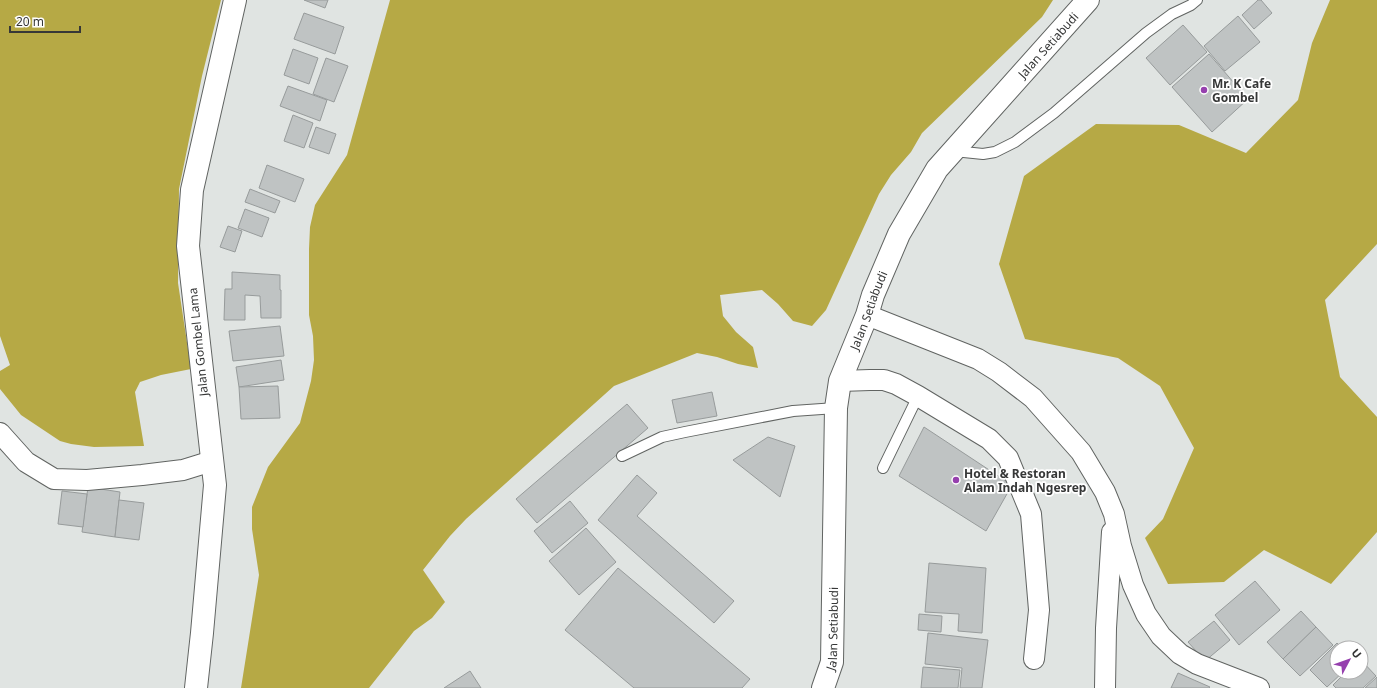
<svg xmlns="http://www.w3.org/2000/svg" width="1377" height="688" font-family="'Noto Sans',sans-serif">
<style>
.forest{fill:#b6a945}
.building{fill:#bfc3c3;stroke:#979b9b}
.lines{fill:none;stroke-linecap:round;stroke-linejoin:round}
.lane-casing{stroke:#616462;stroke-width:12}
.street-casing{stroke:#616462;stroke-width:22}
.highway-casing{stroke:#616462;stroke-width:24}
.lane{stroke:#fff;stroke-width:10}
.street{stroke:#fff;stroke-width:20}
.highway{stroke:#fff;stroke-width:22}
.poi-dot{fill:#9640ae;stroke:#fff;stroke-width:1.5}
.labels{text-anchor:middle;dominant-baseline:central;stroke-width:3.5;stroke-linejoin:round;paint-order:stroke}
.street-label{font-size:12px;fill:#363737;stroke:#fff}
.poi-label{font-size:12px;font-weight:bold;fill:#363737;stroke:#fff;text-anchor:start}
</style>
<rect width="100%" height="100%" fill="#e0e4e2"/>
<g class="forest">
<path d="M0,0H221L202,76L179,189L178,283L191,369L161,375L140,382L135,392L144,446L94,447L71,444L60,441L21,415L0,389V371L10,365L0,336Z"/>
<path d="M390,0H1053L1042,17L922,133L911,152L891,175L879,194L826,310L812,326L793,321L778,304L762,290L720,295L723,316L736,332L753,347L758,368L738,364L717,357L697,353L614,386L466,519L450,536L423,570L445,602L432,618L414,631L369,688H241L259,575L252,529V507L268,467L300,423L311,381L314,360L313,336L309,315V249L310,227L315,205L347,155Z"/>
<path d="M1330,0H1377V244L1325,300L1340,377L1377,417V532L1331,584L1264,550L1224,582L1168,584L1145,538L1163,519L1194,448L1160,386L1118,358L1025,339L999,264L1024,176L1096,124L1179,125L1246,153L1298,100L1312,43Z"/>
</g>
<g class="building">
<path d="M304,0H328L325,8Z"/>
<path d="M1258,0H1261L1272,13L1254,29L1242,15Z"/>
<path d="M304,13L344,27L335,54L294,39Z"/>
<path d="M1238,16L1260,42L1225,71L1204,46Z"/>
<path d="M1183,25L1207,52L1170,85L1146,58Z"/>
<path d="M293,49L318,58L309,84L284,75Z"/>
<path d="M1209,54L1248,99L1212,132L1172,87Z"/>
<path d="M326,58L348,66L334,102L313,94Z"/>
<path d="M288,86L327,100L320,121L280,106Z"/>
<path d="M293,115L313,123L304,148L284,141Z"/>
<path d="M316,127L336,134L329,154L309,147Z"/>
<path d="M267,165L304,179L295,202L259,188Z"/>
<path d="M250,189L280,201L275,213L245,202Z"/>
<path d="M245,209L269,218L262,237L238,228Z"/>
<path d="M228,226L242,231L235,252L220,247Z"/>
<path d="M232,272L280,275V290H281V318H261L260,296L245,295V320H224L225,289H232Z"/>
<path d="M280,326L284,356L233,361L229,331Z"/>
<path d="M281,360L284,380L239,387L236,367Z"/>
<path d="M278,386L280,418L241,419L239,387Z"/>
<path d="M712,392L717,416L677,423L672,400Z"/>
<path d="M627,404L648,428L537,523L516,499Z"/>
<path d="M924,427L1012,485L986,531L899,476Z"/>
<path d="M768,437L795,446L780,497L733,460Z"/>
<path d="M637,475L657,493L637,516L734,601L714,623L598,520Z"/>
<path d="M88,487L120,492L115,537L82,532Z"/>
<path d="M62,491L87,494L83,527L58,524Z"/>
<path d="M119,500L144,503L139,540L115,537Z"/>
<path d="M570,501L588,523L552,553L534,531Z"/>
<path d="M586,528L616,562L579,595L549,561Z"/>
<path d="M929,563L986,568L982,633L958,631L959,614L925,612Z"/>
<path d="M618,568L750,679L742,688H634L565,630Z"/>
<path d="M1255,581L1280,610L1239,645L1215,615Z"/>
<path d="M1301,611L1316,627L1283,659L1267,642Z"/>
<path d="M919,614L942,616L941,632L918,630Z"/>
<path d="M1214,621L1230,640L1205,661L1188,642Z"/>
<path d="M1316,627L1333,645L1300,676L1283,659Z"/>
<path d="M928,633L988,640L982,688H960L962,668L925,664Z"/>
<path d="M1337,643L1342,648H1337V672H1343L1327,687L1310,670Z"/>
<path d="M1361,660L1376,676L1363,688H1336L1333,685L1346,672H1361Z"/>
<path d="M923,667L960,670L958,688H921Z"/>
<path d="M470,671L481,688H444Z"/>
<path d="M1178,673L1210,687L1209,688H1171Z"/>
<path d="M1377,677V688H1365Z"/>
</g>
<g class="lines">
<g class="lane-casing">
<g id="lane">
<path d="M954,151L983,154L995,152L1015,142L1054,113L1146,33L1172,14L1191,5L1197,0"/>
<path d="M622,456L662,437L685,432L793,411L836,408"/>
<path d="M883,468L918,396"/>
</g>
</g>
<g class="street-casing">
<g id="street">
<path d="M867,315L978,359L999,372L1033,398L1081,452L1105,492L1114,514L1121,546L1133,585L1146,614L1161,636L1180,654L1197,664L1259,688"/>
<path d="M840,381L870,380H884L896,384L918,396L989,439L1008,458L1031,514L1039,610L1034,659"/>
<path d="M0,433L26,462L54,479L87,480L142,475L183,470L212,461"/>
<path d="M1105,688L1106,628L1112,532"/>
</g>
</g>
<g class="highway-casing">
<g id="highway">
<path d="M196,688L202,633L215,485L188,246L192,190L235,0"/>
<path id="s1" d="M823,688L832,662L836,408L840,381L867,315L873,295L899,234L937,169L1088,0"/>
</g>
</g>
<use href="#lane" class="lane"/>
<use href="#street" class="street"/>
<use href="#highway" class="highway"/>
</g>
<g class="poi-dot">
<circle cx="1204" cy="90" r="4"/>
<circle cx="956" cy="480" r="4"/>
</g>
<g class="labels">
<g class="street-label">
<text stroke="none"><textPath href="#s1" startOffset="709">Jalan Setiabudi</textPath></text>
<text stroke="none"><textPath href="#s1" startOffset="385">Jalan Setiabudi</textPath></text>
<text transform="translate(198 342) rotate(-96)">Jalan Gombel Lama</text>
<text stroke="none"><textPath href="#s1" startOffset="61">Jalan Setiabudi</textPath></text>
</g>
<g class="poi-label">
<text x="1212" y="83">Mr. K Cafe<tspan x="1212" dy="14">Gombel</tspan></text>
<text x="964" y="473">Hotel &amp; Restoran<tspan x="964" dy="14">Alam Indah Ngesrep</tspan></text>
</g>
</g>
<g transform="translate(1349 660) rotate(49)"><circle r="19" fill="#ffffff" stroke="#afafaf"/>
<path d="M0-3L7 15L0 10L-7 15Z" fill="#9640ae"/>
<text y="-6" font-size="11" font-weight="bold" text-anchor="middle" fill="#363737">U</text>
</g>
<path d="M10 26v6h70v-6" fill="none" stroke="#363737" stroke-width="2"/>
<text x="16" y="26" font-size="12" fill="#363737" stroke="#ffffff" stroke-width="3" paint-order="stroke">20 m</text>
</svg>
